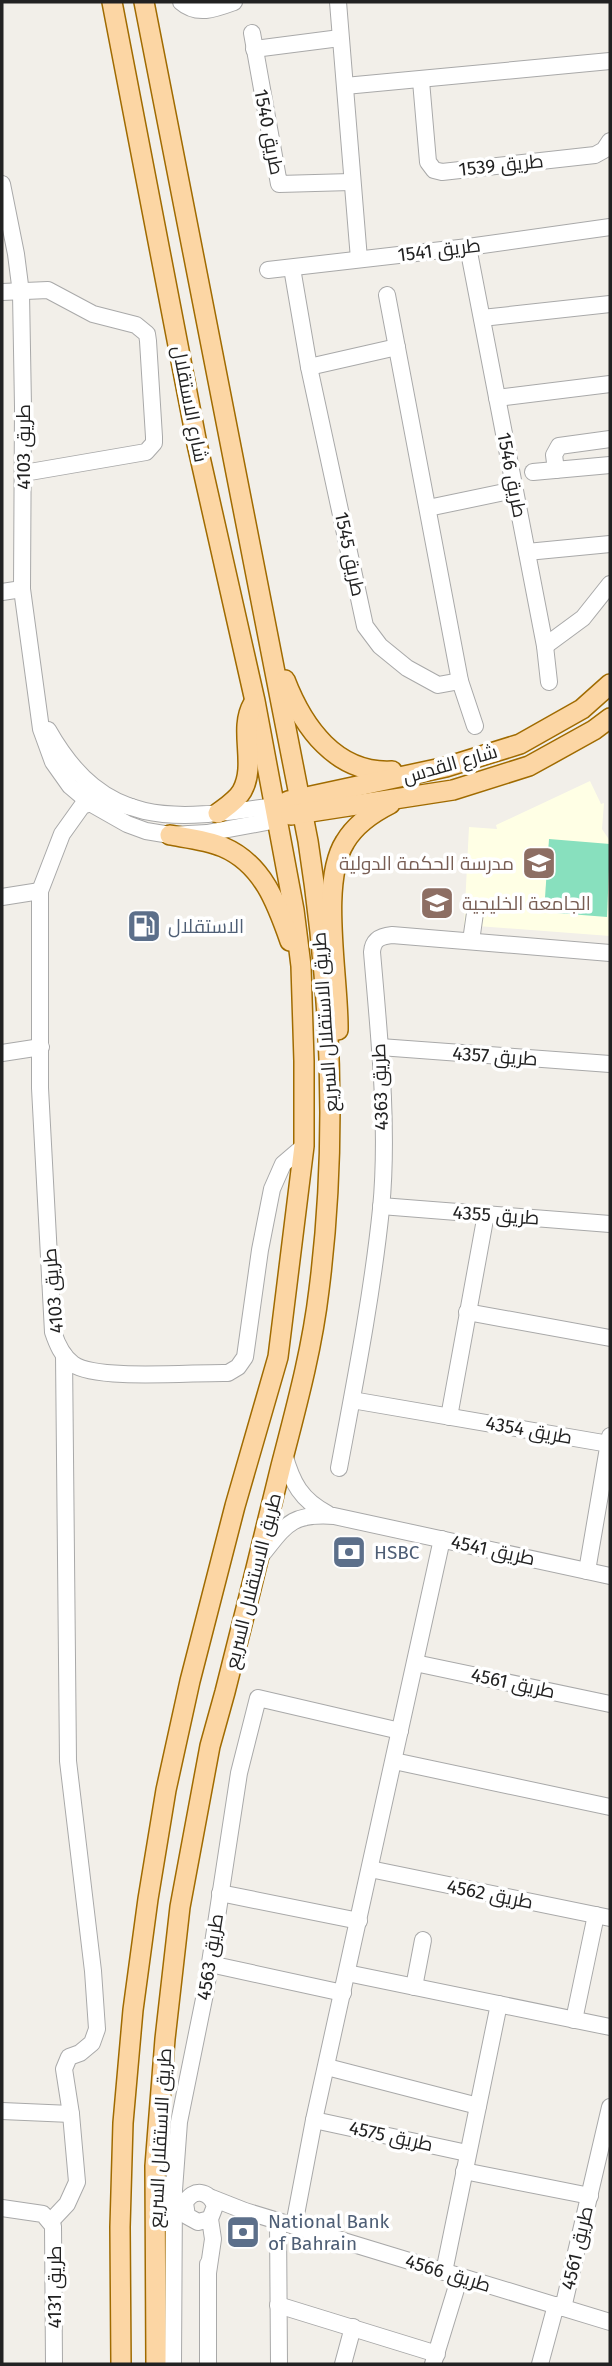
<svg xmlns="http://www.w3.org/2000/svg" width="612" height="2366" font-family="'Fira Sans',Cairo,sans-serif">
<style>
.education{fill:#ffffe5}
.pitch{fill:#88e0be}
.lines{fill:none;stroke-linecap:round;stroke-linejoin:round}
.minor-casing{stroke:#a9a9a9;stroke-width:18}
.major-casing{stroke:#a06b00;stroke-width:22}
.minor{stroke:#fff;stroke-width:16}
.major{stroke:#fcd6a4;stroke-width:19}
.labels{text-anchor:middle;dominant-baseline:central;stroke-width:7;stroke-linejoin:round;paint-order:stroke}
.street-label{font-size:19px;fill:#222;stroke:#fff}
.education-label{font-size:19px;fill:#785e54;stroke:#fff;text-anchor:end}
.service-label{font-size:19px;fill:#4e5e75;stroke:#fff;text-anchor:start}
</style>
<rect width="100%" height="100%" fill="#f2efe9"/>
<path class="education" d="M590,781L601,804L604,803L602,829L610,841V936L464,925L469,827L497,829L496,825Z"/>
<path class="pitch" d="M549,839L610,844L607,917L544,912Z"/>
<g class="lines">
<g class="minor-casing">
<g id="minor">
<path d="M181,2C197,16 215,9 234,2"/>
<path d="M338,2L359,259"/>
<path d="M252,33L279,184L351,182"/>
<path d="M254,49L340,38"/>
<path d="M421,81L428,162L434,170L442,172L595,155L604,150L610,141"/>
<path d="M345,86L610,61"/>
<path d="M2,184L16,254L21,293L23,407L22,589L41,729L53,762L70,786L90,803L127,824L146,831L170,835L207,833L277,820"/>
<path d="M468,247L545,646L549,682"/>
<path d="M292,268L309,367L365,626L380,646L407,668L438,685L460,681"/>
<path d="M268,270L468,247L610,227"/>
<path d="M2,292L48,290L93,314L136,325L147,334L148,341L154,437V443L146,452L24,473"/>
<path d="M387,295L460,681L475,726"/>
<path d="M482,318L610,304"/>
<path d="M309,367L397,347"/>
<path d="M497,398L610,384"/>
<path d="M556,470L554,455L559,446L610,439"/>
<path d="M533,472L610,465"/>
<path d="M428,508L514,490"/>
<path d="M527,552L610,544"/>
<path d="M2,592L22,589"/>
<path d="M545,646L583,618L610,584"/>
<path d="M48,730C105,831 175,820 274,806"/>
<path d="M132,807L100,800L82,806L62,834L40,891V1088L53,1332C57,1344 62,1356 73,1364C96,1381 195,1372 228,1373L238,1367L245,1357L260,1250L272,1189L283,1164L304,1146"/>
<path d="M2,897L40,891"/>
<path d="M471,941L475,913"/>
<path d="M380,1047L610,1064"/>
<path d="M2,1053L41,1047"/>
<path d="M381,1206L610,1224"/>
<path d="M467,1312L610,1338"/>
<path d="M352,1400L609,1444"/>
<path d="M449,1417L486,1214"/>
<path d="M284,1454C292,1483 301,1500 328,1514"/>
<path d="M339,1468C355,1382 372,1296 381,1209C389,1126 379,1035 372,952C373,939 381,936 392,935L610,953"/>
<path d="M260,1557C286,1525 290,1513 334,1516L610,1576"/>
<path d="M587,1571L610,1436"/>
<path d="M415,1663L610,1704"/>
<path d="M394,1761L610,1807"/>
<path d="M370,1869L610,1918"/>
<path d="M220,1893L359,1921"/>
<path d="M210,1964L343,1993"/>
<path d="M347,1973L610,2027"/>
<path d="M414,1987L423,1940"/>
<path d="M574,2020L596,1915"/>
<path d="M327,2067L478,2106"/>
<path d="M2,2111L71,2114"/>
<path d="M314,2120L467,2153"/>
<path d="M464,2171L590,2196"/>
<path d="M212,2198L245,2211L610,2322"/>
<path d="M2,2208L43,2214L53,2226L54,2364"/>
<path d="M51,2221L67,2204L77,2182L71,2114L64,2069L69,2057L80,2053L92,2043L97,2029L93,1971L68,1761L64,1355"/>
<path d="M278,2221L279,2364"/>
<path d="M294,2225L314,2120L442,1539"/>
<path d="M444,2272L499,2004"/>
<path d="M208,2273L213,2239L210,2219L215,2206C209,2190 193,2188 185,2203L187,2216L198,2222L210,2219"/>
<path d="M278,2305L437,2354"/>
<path d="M563,2308L610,2107"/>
<path d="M173,2364L174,2190L179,2122L206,1989L239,1773L258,1698L400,1731"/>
<path d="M208,2364V2264"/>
<path d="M343,2364L353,2327"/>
<path d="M433,2364L460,2276"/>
<path d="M540,2364L556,2305"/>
</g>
</g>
<g class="major-casing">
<g id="major">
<path d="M112,2L197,444L255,701L294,910L301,966L304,1061V1146L278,1357L235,1506L190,1681L166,1790L148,1899L133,2010L123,2123L120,2227L121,2364"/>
<path d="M144,2L308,841C331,989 338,1141 319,1290C312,1350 296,1408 281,1466C263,1541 244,1617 225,1692L210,1746L180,1907L165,2039L155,2166L156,2364"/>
<path d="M285,680C303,727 336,774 392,771"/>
<path d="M288,801L446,767L520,744L582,709L610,684"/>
<path d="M218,813C226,807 237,800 242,791C257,764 238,730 253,704"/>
<path d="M291,815L453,790L529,766L594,730L610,718"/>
<path d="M170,835C187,838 207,840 223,847C263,864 277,904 290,941"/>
<path d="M338,1030C339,980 319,883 345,842C355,825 372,813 390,804"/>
</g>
</g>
<use href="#minor" class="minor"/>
<use href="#major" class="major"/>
</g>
<defs>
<g id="school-square" transform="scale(1.75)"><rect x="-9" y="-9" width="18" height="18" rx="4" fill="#8d6e63" stroke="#fff"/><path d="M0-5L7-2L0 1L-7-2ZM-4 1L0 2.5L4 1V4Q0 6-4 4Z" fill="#fff"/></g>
<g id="university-square" transform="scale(1.75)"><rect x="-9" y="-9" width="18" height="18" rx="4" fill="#8d6e63" stroke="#fff"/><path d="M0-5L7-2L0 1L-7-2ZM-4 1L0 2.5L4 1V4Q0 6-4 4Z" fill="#fff"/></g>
<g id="fuel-square" transform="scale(1.75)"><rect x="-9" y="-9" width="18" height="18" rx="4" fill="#5c6f8a" stroke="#fff"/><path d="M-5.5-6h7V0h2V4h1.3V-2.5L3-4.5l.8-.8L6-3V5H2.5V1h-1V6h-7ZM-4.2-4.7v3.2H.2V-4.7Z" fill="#fff"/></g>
<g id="bank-square" transform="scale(1.75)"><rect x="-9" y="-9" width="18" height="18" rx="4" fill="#5c6f8a" stroke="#fff"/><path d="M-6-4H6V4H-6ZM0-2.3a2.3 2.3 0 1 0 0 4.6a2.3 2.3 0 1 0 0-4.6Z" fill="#fff"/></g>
</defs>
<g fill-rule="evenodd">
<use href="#school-square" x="539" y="863"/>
<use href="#university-square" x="437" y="903"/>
<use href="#fuel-square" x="144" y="926"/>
<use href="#bank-square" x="349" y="1552"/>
<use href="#bank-square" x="243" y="2232"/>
</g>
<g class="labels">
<g class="street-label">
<text transform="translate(269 132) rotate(79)">طريق 1540</text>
<text transform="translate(501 165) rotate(-6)">طريق 1539</text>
<text transform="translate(439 250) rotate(-7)">طريق 1541</text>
<text transform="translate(190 404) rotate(79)">شارع الاستقلال</text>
<text transform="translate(23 447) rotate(-90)">طريق 4103</text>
<text transform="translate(512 475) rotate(79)">طريق 1546</text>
<text transform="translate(350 554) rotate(78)">طريق 1545</text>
<text transform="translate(450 764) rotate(-16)">شارع القدس</text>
<text transform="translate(325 1022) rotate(-94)">طريق الاستقلال السريع</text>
<text transform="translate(495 1056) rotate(4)">طريق 4357</text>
<text transform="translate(380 1087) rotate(-92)">طريق 4363</text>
<text transform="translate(496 1215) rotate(4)">طريق 4355</text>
<text transform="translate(53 1291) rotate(-95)">طريق 4103</text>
<text transform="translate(529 1430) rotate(10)">طريق 4354</text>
<text transform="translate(493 1550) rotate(12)">طريق 4541</text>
<text transform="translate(253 1581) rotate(-76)">طريق الاستقلال السريع</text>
<text transform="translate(513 1683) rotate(12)">طريق 4561</text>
<text transform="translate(490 1894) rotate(11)">طريق 4562</text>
<text transform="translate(210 1957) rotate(-81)">طريق 4563</text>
<text transform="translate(391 2136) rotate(12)">طريق 4575</text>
<text transform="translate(160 2138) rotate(-87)">طريق الاستقلال السريع</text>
<text transform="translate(577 2248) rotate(-77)">طريق 4561</text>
<text transform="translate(448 2273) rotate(17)">طريق 4566</text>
<text transform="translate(54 2287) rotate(-90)">طريق 4131</text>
</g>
<g class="education-label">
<text x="514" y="863">مدرسة الحكمة الدولية</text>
<text x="462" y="903" text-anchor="start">الجامعة الخليجية</text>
</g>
<g class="service-label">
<text x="168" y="926">الاستقلال</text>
<text x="374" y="1552">HSBC</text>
<text x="268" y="2221">National Bank<tspan x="268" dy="22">of Bahrain</tspan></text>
</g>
</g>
<rect width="612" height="2366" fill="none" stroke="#222222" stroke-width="7"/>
</svg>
